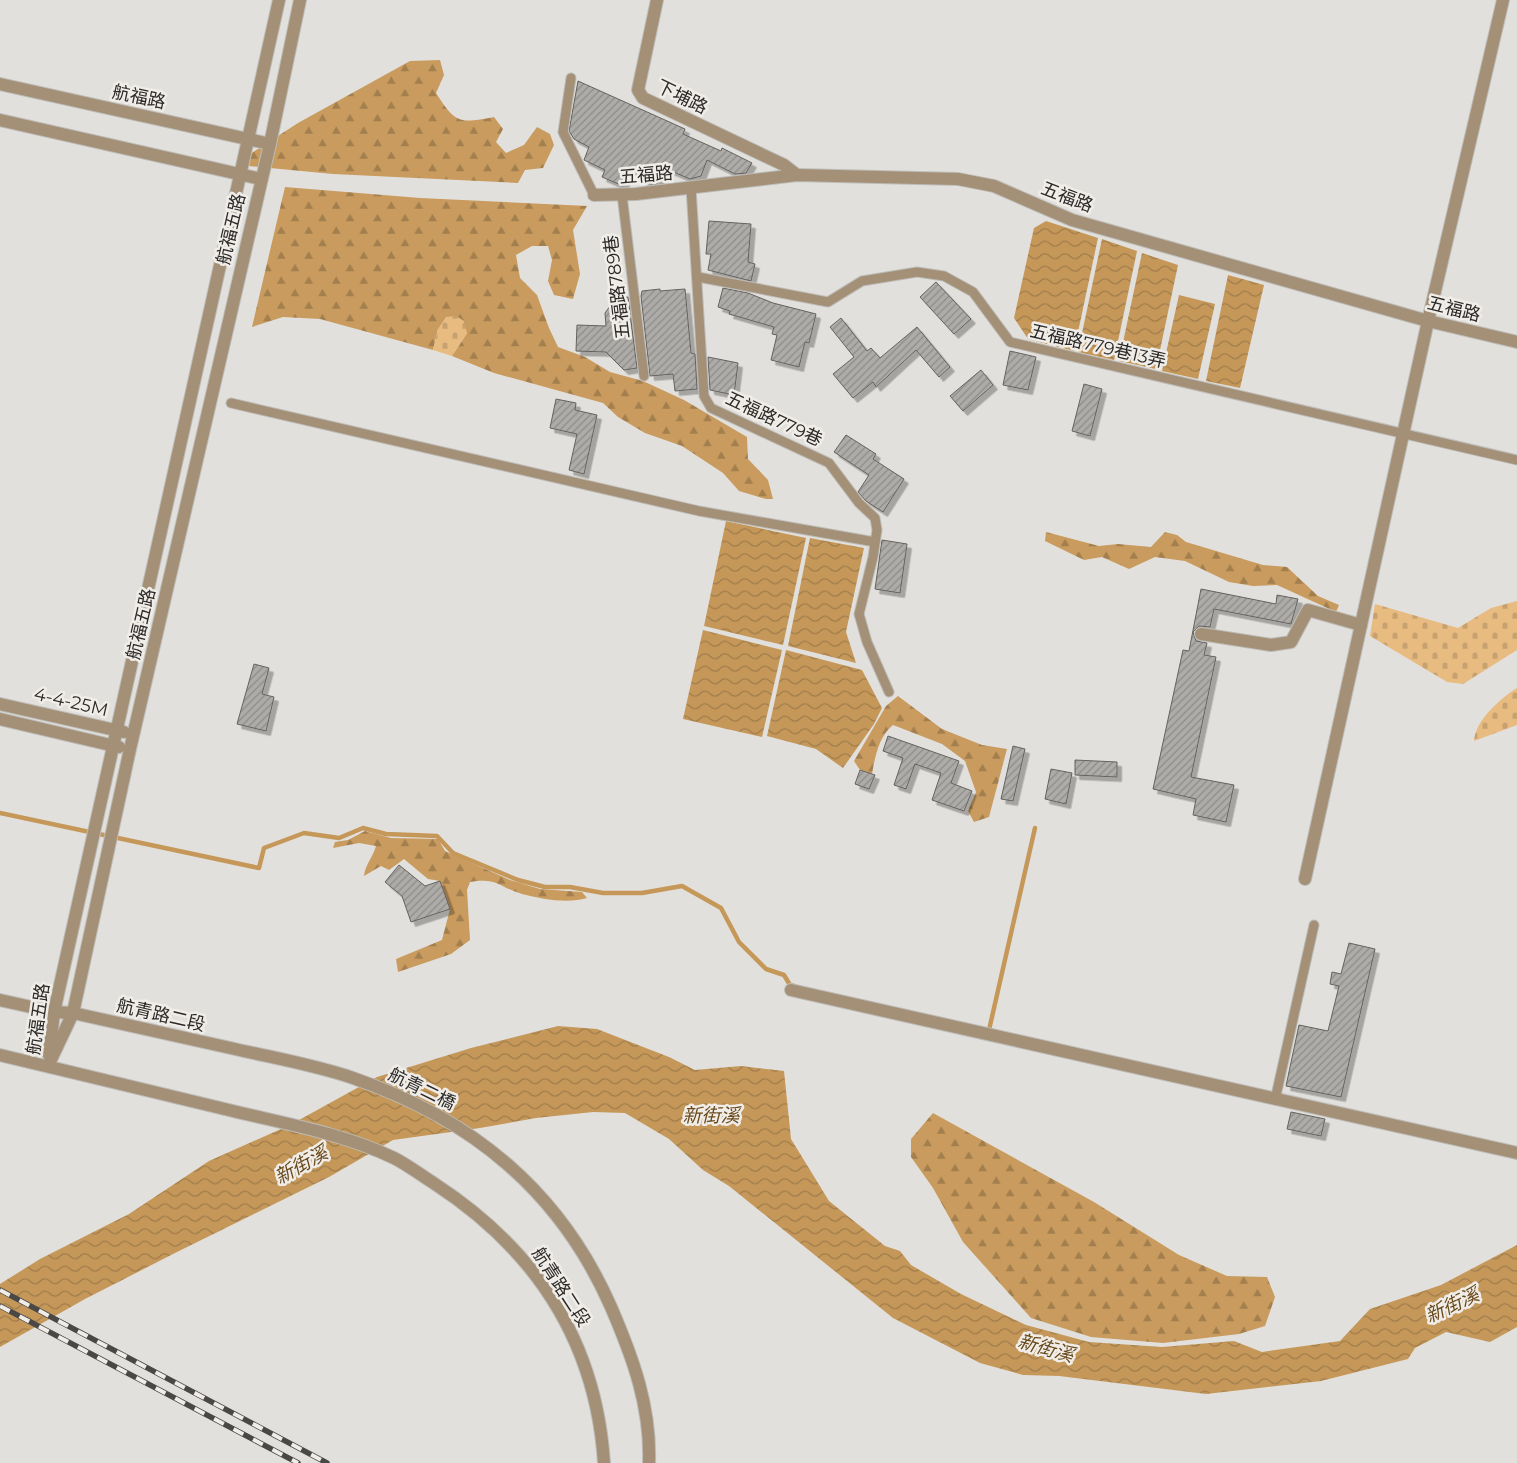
<svg xmlns="http://www.w3.org/2000/svg" width="1517" height="1463" font-family="Montserrat,'Noto Sans TC',sans-serif">
<style>
.forest{fill:url(#forest-firs)}
.cemetery{fill:url(#cemetery-stones)}
.water{fill:url(#water-waves)}
.lines{fill:none;stroke-linecap:round;stroke-linejoin:round}
.stream{stroke:#c5985a;stroke-width:4.5}
.building{fill:url(#building-hatch);stroke:#64625f;filter:url(#shadow)}
.service-casing{stroke:#bdbcb8;stroke-width:11}
.minor-casing{stroke:#bdbcb8;stroke-width:14}
.tertiary-casing{stroke:#bdbcb8;stroke-width:14}
.service{stroke:#a49076;stroke-width:9}
.minor{stroke:#a49076;stroke-width:12}
.tertiary{stroke:#a49076;stroke-width:12}
.rail-casing{stroke:#494846;stroke-width:5.5}
.rail{stroke:#f0ede9;stroke-width:4;stroke-dasharray:11;stroke-linecap:butt}
.labels{text-anchor:middle;dominant-baseline:central;stroke-width:5;stroke-linejoin:round;paint-order:stroke}
.street-label{font-size:18px;fill:#2b2a28;stroke:#f0ede9}
.water-label{font-size:19px;font-style:italic;fill:#69491a;stroke:#f0ede9}
</style>
<defs>
<pattern id="forest-firs" width="22" height="20" patternUnits="userSpaceOnUse" patternTransform="scale(1.25)"><rect width="22" height="20" fill="#c99b5e"/><path d="M5 1l3.5 6h-7zM16 11l3.5 6h-7z" fill="#a37f4e"/></pattern>
<pattern id="cemetery-stones" width="16" height="16" patternUnits="userSpaceOnUse" patternTransform="scale(1.25)"><rect width="16" height="16" fill="#e8bb80"/><path d="M2 7V4a2 2 0 0 1 4 0v3zM10 15v-3a2 2 0 0 1 4 0v3z" fill="#c7a16f"/></pattern>
<pattern id="water-waves" width="16" height="10" patternUnits="userSpaceOnUse" patternTransform="scale(1.25)"><rect width="16" height="10" fill="#c5985a"/><path d="M0 5q4-4 8 0t8 0" fill="none" stroke="#a07c4a"/></pattern>
<pattern id="building-hatch" width="6" height="6" patternUnits="userSpaceOnUse" patternTransform="scale(1.25)"><rect width="6" height="6" fill="#aeaca8"/><path d="M-1 1l2-2M0 6l6-6M5 7l2-2" fill="none" stroke="#8e8c89"/></pattern>
<filter id="shadow"><feDropShadow dx="4.5" dy="4.5" stdDeviation="0" flood-color="#0004"/></filter>
</defs>
<rect width="100%" height="100%" fill="#e2e0dc"/>
<g class="forest">
<path d="M440,60L444,75L436,93C455,123 459,124 494,117L503,129L496,142L506,153L524,145L537,127L550,134L554,145L543,168L525,170L518,183L333,174L249,166L244,158L298,123L410,61Z"/>
<path d="M285,187L420,198L587,206L573,230L580,274L573,299L554,295L548,281L552,260L548,246H532L516,255L520,278L537,295L549,328L558,347L585,357L610,372L643,381L684,400L747,437L748,459L768,480L773,499H766L739,491L723,473L682,446L645,433L618,417L603,403L494,373L452,356L467,333L438,329L433,350L320,319L283,317L252,327Z"/>
<path d="M1046,532L1099,546L1118,544L1151,547L1165,532L1177,535L1186,542L1263,565L1287,567L1318,596L1339,605L1336,612L1277,585L1253,586L1229,582L1185,561L1155,557L1129,569L1102,557L1084,560L1045,541Z"/>
<path d="M898,696L942,729L982,745L1007,749L989,817L974,822L968,811L976,792L965,761L942,744L893,725C879,736 875,757 872,774L860,770L854,761L886,706Z"/>
<path d="M365,831L391,838L438,839L445,851L510,880L540,889L582,892L587,898C567,904 542,899 522,894C498,887 498,877 470,882L467,890L470,940L451,954L398,972L396,959L442,940L450,909L440,881L428,879L404,859L389,870L381,866L364,876C365,865 373,857 376,846L359,843L333,848L335,842L348,840Z"/>
<path d="M933,1113L1094,1202L1179,1255L1227,1276L1267,1277L1275,1297L1265,1326L1239,1334L1163,1343L1091,1337L1031,1318L963,1242L933,1188L911,1157V1139Z"/>
</g>
<g class="cemetery">
<path d="M456,316L464,321L467,333L452,356L433,350L438,329L446,317Z"/>
<path d="M1517,601V650L1463,684L1447,682L1370,636L1375,604L1458,628L1491,608Z"/>
<path d="M1517,688V725L1474,741C1475,720 1501,698 1517,688Z"/>
</g>
<g class="water">
<path d="M1046,221L1098,238L1074,351L1028,339L1014,318L1034,228Z"/>
<path d="M1102,239L1137,251L1114,360L1078,352Z"/>
<path d="M1142,253L1178,265L1156,369L1119,361Z"/>
<path d="M1228,275L1264,285L1240,388L1206,381Z"/>
<path d="M1179,295L1215,304L1198,379L1162,371Z"/>
<path d="M726,521L806,538L783,645L704,626Z"/>
<path d="M810,538L864,548L846,632L856,663L788,646Z"/>
<path d="M703,630L782,650L762,737L683,719Z"/>
<path d="M786,650L862,670L882,708L874,724L843,768L816,749L767,736Z"/>
<path d="M558,1026L597,1029L669,1057L695,1070L741,1066L784,1071L791,1139L829,1201L885,1246L900,1251L911,1265L961,1294L1026,1325L1089,1342L1162,1347L1234,1341L1262,1352L1340,1341L1370,1309L1441,1285L1517,1245V1327L1490,1342L1446,1332L1415,1348L1408,1359L1321,1381L1206,1394L1059,1376L1023,1375L980,1363L893,1318L729,1186L703,1170L669,1139L625,1113L593,1112L536,1118L480,1128L393,1140L329,1177L177,1252L85,1299L0,1347V1284L40,1259L129,1214L209,1161L290,1125L377,1077L471,1048Z"/>
</g>
<g class="lines">
<g class="stream">
<path d="M0,813L259,868L264,848L304,833L339,838L363,828L386,834L437,836L453,853L518,880L545,887H570L603,893H642L682,886L721,908L739,942L766,969L784,975L790,985L794,986"/>
<path d="M989,1030L1035,828"/>
</g>
</g>
<g class="building">
<path d="M578,81L685,129L683,134L721,151L722,148L752,163L746,173L735,174L707,160L701,176L690,179L669,170L656,184H651L628,174L623,186L602,177L605,170L584,160L589,147L574,139L569,131Z"/>
<path d="M709,221L751,224L748,262L755,264L751,281L708,270L711,254H706Z"/>
<path d="M936,282L971,319L954,334L920,297Z"/>
<path d="M723,288L748,293L773,303L816,314L809,343L805,342L799,367L771,360L777,335L772,334L774,327L729,314L730,311L718,307Z"/>
<path d="M660,289V291L685,289L691,353L695,354L697,389L675,391L673,374L650,376L641,296L642,291Z"/>
<path d="M628,297L637,368L624,370L606,352L576,351L577,325L606,326L605,313L616,298Z"/>
<path d="M841,318L867,351L871,348L880,358L917,327L950,367L939,377L916,350L876,387L873,382L853,398L833,374L854,357L830,327Z"/>
<path d="M1010,351L1036,357L1028,390L1003,385Z"/>
<path d="M708,357L738,363L734,395L710,390Z"/>
<path d="M981,370L993,385L963,411L950,396Z"/>
<path d="M1084,384L1102,389L1090,436L1072,431Z"/>
<path d="M556,399L576,403L575,410L597,415L584,474L569,470L577,434L550,428Z"/>
<path d="M846,435L876,454L873,459L904,479L883,512L866,501L858,492L869,475L834,452Z"/>
<path d="M882,540L907,544L900,593L875,589Z"/>
<path d="M1201,589L1276,604L1277,595L1298,599L1291,624L1214,609L1210,627L1199,626L1193,632L1196,641L1207,643L1204,655L1216,657L1191,777L1234,785L1226,822L1193,815L1196,799L1153,789L1183,650L1189,651Z"/>
<path d="M254,664L269,668L262,694L274,697L266,731L237,724Z"/>
<path d="M888,736L959,761L951,783L972,791L964,811L932,800L941,773L915,764L906,789L894,785L903,758L883,751Z"/>
<path d="M1013,746L1025,749L1013,801L1001,799Z"/>
<path d="M1075,760L1117,762V777L1075,775Z"/>
<path d="M1051,769L1072,773L1066,804L1045,799Z"/>
<path d="M860,770L875,775L869,789L855,784Z"/>
<path d="M399,865L425,886L440,881L450,909L411,922L402,896L385,882Z"/>
<path d="M1349,943L1375,949L1341,1097L1286,1086L1299,1025L1328,1031L1339,986L1330,984L1332,972L1341,974Z"/>
<path d="M1291,1112L1325,1119L1321,1136L1287,1129Z"/>
</g>
<g class="lines">
<g class="service-casing">
<g id="service">
<path d="M571,78L563,132L594,195"/>
<path d="M691,188L704,396L711,408L829,463L859,503L875,518L877,530L873,557L859,614L867,642L889,692"/>
<path d="M622,195L644,376"/>
<path d="M698,277L828,302L862,281L917,272L944,276L973,292L1010,342L1517,460"/>
<path d="M231,403L699,511L875,542"/>
<path d="M1275,1100L1314,925"/>
</g>
</g>
<g class="minor-casing">
<g id="minor">
<path d="M657,0L638,90L643,98L784,165L797,175"/>
<path d="M0,84L270,144"/>
<path d="M0,120L261,179"/>
<path d="M594,195L636,194L797,175L958,179L994,186L1072,220L1428,321L1517,342"/>
<path d="M1201,634L1271,645L1291,642L1308,610L1361,625"/>
<path d="M0,704L124,732"/>
<path d="M0,719L119,747"/>
<path d="M1305,879L1428,321L1503,0"/>
<path d="M791,990L1517,1153"/>
<path d="M49,1055L54,1012L279,0"/>
<path d="M48,1066L73,1013L130,749L270,144L300,0"/>
</g>
</g>
<g class="tertiary-casing">
<g id="tertiary">
<path d="M0,1000L54,1012L73,1013C127,1025 181,1037 235,1049C274,1058 315,1065 353,1078C472,1119 560,1191 611,1307C633,1358 651,1407 649,1463"/>
<path d="M0,1055C78,1073 155,1093 233,1111C287,1124 344,1134 394,1158C408,1165 422,1176 435,1184C536,1250 596,1341 604,1463"/>
</g>
</g>
<use href="#service" class="service"/>
<use href="#minor" class="minor"/>
<use href="#tertiary" class="tertiary"/>
<g class="rail-casing">
<g id="rail">
<path d="M0,1290L327,1463"/>
<path d="M0,1306L298,1463"/>
</g>
</g>
<use href="#rail" class="rail"/>
</g>
<g class="labels">
<g class="street-label">
<text transform="translate(139 97) rotate(12)">航福路</text>
<text transform="translate(682 97) rotate(26)">下埔路</text>
<text transform="translate(646 175) rotate(-5)">五福路</text>
<text transform="translate(1067 197) rotate(21)">五福路</text>
<text transform="translate(231 229) rotate(-77)">航福五路</text>
<text transform="translate(617 287) rotate(-97)">五福路789巷</text>
<text transform="translate(1454 309) rotate(14)">五福路</text>
<text transform="translate(1098 346) rotate(13)">五福路779巷13弄</text>
<text transform="translate(774 419) rotate(25)">五福路779巷</text>
<text transform="translate(141 624) rotate(-77)">航福五路</text>
<text transform="translate(71 702) rotate(13)">4-4-25M</text>
<text transform="translate(161 1015) rotate(13)">航青路二段</text>
<text transform="translate(38 1019) rotate(-82)">航福五路</text>
<text transform="translate(422 1089) rotate(26)">航青二橋</text>
<text transform="translate(561 1287) rotate(57)">航青路二段</text>
</g>
<g class="water-label">
<text x="711" y="1115">新街溪</text>
<text transform="translate(301 1165) rotate(-29)">新街溪</text>
<text transform="translate(1452 1305) rotate(-25)">新街溪</text>
<text transform="translate(1046 1348) rotate(16)">新街溪</text>
</g>
</g>
</svg>
